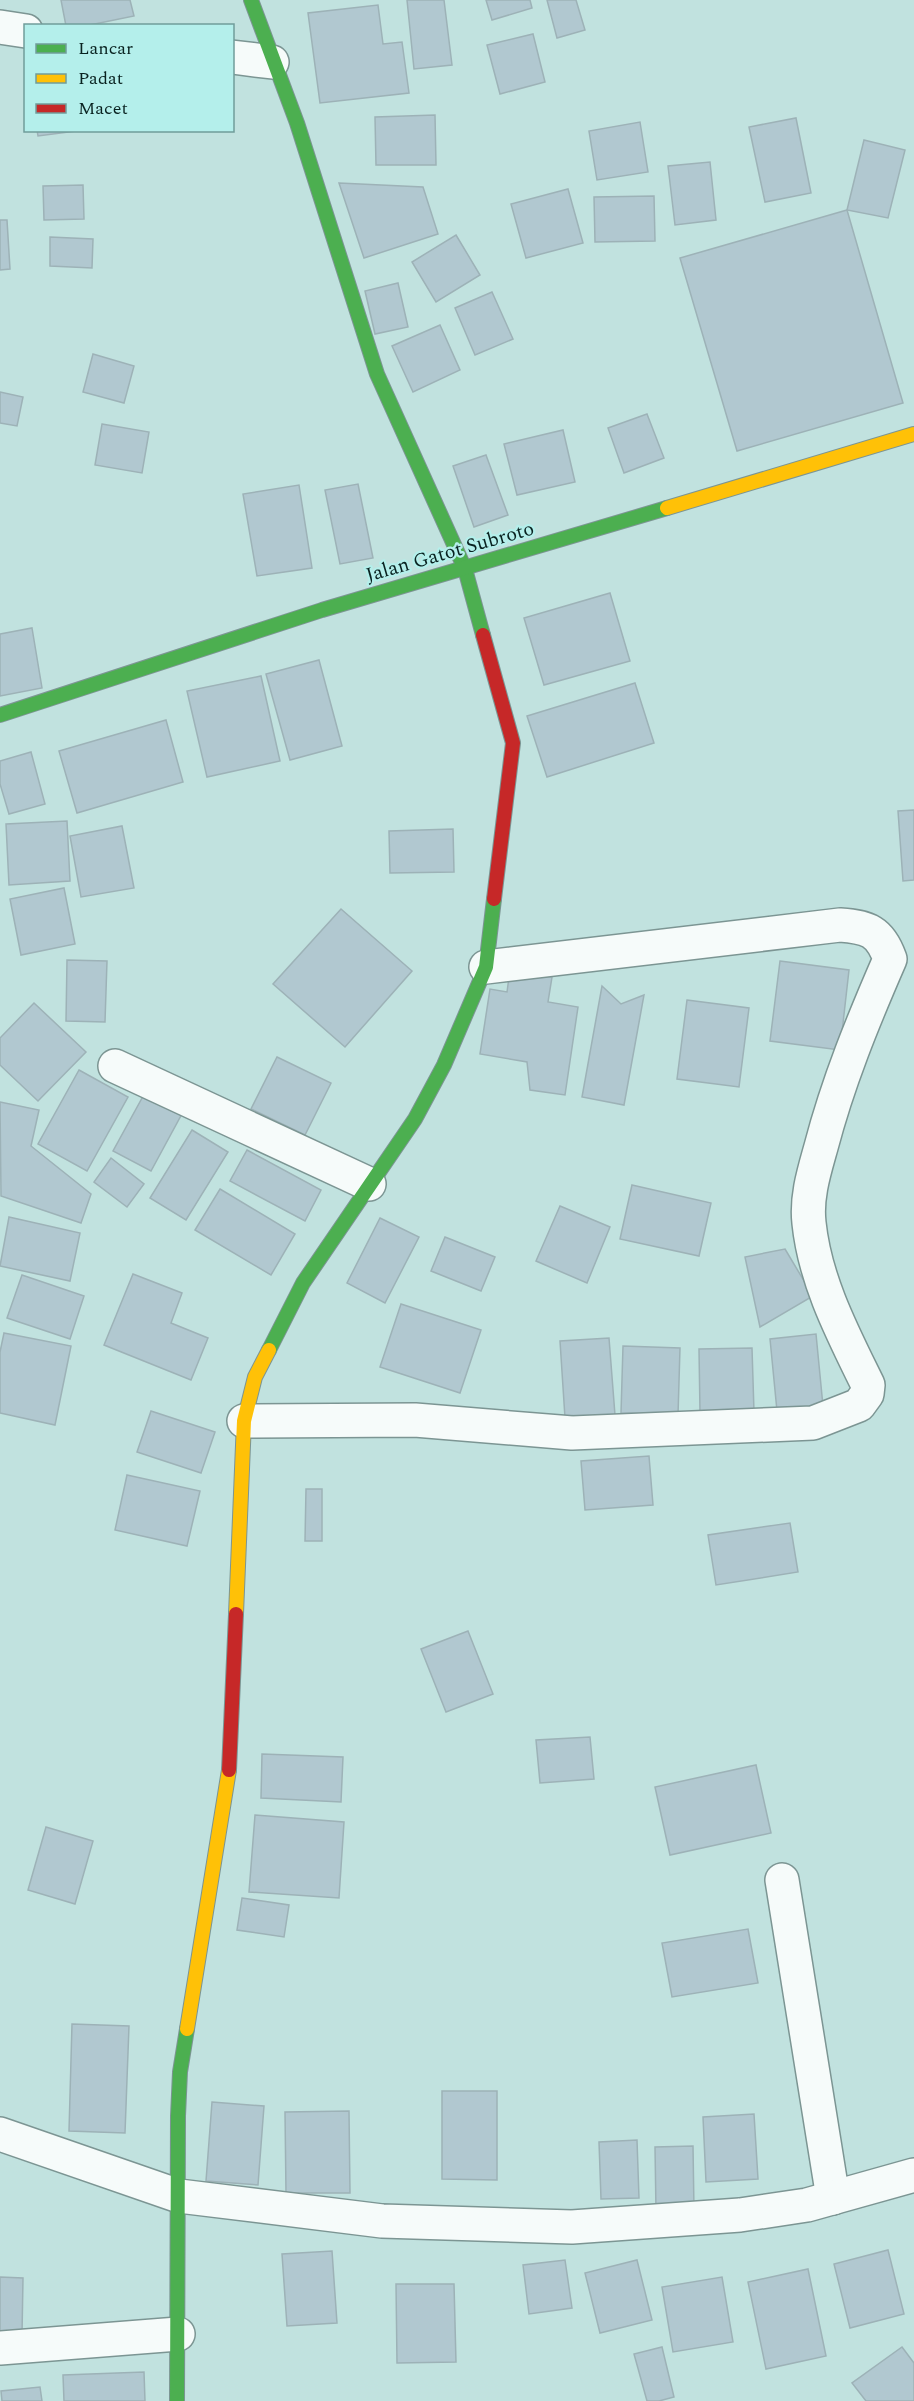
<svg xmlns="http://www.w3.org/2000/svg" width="914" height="2401" font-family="Spectral,serif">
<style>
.building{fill:#b1c8d0;stroke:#9db2b7;stroke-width:1.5}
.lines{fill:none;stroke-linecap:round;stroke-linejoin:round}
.street-casing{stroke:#7c9593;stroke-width:36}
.fast-casing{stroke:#7c9593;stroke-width:16}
.slow-casing{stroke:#7c9593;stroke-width:16}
.jam-casing{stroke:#7c9593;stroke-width:16}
.street{stroke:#f6fbfa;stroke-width:33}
.fast{stroke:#4caf50;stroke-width:14}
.slow{stroke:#ffc107;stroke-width:14}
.jam{stroke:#c62828;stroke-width:14}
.labels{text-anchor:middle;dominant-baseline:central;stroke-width:4.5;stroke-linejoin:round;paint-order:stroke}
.street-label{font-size:20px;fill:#092220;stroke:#b4efeb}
</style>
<rect width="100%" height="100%" fill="#c1e2df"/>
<g class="building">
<path d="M61,0H130L134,16L85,26H66Z"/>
<path d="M407,0H444L452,65L414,69Z"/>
<path d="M486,0H530L532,8L492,20Z"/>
<path d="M547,0H576L585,30L557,38Z"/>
<path d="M378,5L383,44L402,42L409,93L320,103L308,13Z"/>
<path d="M533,34L545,82L500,94L487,45Z"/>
<path d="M435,115L436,165H376L375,117Z"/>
<path d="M796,118L811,193L765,202L749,127Z"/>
<path d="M640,122L648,172L597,180L589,131Z"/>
<path d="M37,130H84L38,136Z"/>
<path d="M864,140L905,150L888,218L847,210Z"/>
<path d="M710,162L716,220L675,225L668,166Z"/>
<path d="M339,183L423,187L438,234L364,258Z"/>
<path d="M83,185L84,219L44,220L43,186Z"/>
<path d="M568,189L583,243L526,258L511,204Z"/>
<path d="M654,196L655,241L595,242L594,197Z"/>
<path d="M847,210L903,403L737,451L680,258Z"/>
<path d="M0,220H7L10,269L0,270Z"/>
<path d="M456,235L480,275L436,302L412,262Z"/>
<path d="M50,237L93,239L92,268L50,266Z"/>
<path d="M398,283L408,327L375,334L365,291Z"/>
<path d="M492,292L513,339L475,355L455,308Z"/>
<path d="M440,325L460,370L413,392L392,346Z"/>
<path d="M93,354L134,366L124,403L83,392Z"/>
<path d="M0,392L23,397L17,426L0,423Z"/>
<path d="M647,414L664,458L624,473L608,428Z"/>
<path d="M102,424L149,432L142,473L95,465Z"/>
<path d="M563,430L575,482L517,495L504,444Z"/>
<path d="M486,455L508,515L474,527L453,466Z"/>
<path d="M358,484L373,558L340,564L325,490Z"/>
<path d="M299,485L312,568L257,576L243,494Z"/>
<path d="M610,593L630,661L544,685L524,618Z"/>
<path d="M32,628L42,688L0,696V634Z"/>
<path d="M319,660L342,746L290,760L266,674Z"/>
<path d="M261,676L280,761L207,777L187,691Z"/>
<path d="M635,683L654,743L547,777L527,716Z"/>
<path d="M166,720L183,782L77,813L59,751Z"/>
<path d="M31,752L45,804L9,814L0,784V761Z"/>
<path d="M914,810V880L903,881L898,811Z"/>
<path d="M67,821L70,881L9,885L6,824Z"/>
<path d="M122,826L134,888L81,897L70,836Z"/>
<path d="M453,829L454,872L390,873L389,831Z"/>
<path d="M64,888L75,944L21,955L10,899Z"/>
<path d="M341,909L412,971L345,1047L273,984Z"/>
<path d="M67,960L107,961L105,1022L66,1021Z"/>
<path d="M780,961L849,970L840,1050L770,1041Z"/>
<path d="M510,970L552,977L548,1002L578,1007L565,1095L530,1090L527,1062L480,1054L490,989L507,992Z"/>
<path d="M602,986L621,1004L644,995L624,1105L582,1097Z"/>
<path d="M687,1000L749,1008L739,1087L677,1079Z"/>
<path d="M34,1003L86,1052L38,1101L0,1065V1038Z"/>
<path d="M277,1057L331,1083L305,1135L251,1109Z"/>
<path d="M79,1070L128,1097L87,1171L38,1144Z"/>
<path d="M147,1089L184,1110L151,1171L113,1151Z"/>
<path d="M0,1102L39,1110L31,1146L91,1194L81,1223L1,1196Z"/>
<path d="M192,1130L228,1152L186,1220L150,1198Z"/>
<path d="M247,1150L321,1190L305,1221L230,1181Z"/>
<path d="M111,1158L144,1184L127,1207L94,1182Z"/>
<path d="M632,1185L711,1203L699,1256L620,1239Z"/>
<path d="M220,1189L295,1234L271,1275L195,1230Z"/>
<path d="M560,1206L610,1227L587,1283L536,1261Z"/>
<path d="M9,1217L80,1233L70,1281L0,1266Z"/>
<path d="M380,1218L419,1237L385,1303L347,1283Z"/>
<path d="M445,1237L495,1257L481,1291L431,1271Z"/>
<path d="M785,1249L813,1296L760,1327L745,1257Z"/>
<path d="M133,1274L182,1293L171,1323L208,1338L191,1380L104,1345Z"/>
<path d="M22,1275L84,1296L70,1339L7,1318Z"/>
<path d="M401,1304L481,1330L460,1393L380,1367Z"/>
<path d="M4,1333L71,1346L55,1425L0,1413V1352Z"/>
<path d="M816,1334L823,1406L777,1411L770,1339Z"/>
<path d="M609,1338L615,1415L565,1418L560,1341Z"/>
<path d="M623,1346L680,1348L678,1415L621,1413Z"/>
<path d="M752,1348L754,1412H700L699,1349Z"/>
<path d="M151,1411L215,1432L201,1473L137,1452Z"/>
<path d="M649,1456L653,1505L585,1510L581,1461Z"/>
<path d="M127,1475L200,1491L187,1546L115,1530Z"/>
<path d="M306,1489H322V1541H305Z"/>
<path d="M790,1523L798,1572L716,1585L708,1535Z"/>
<path d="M468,1631L493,1694L446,1712L421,1649Z"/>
<path d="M590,1737L594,1779L540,1783L536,1740Z"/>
<path d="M262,1754L343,1757L341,1802L261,1798Z"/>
<path d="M756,1765L771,1833L670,1855L655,1787Z"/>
<path d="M255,1815L344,1822L339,1898L249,1892Z"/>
<path d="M46,1827L93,1841L75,1904L28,1890Z"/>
<path d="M242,1898L289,1905L284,1937L237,1930Z"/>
<path d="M748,1929L758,1983L672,1997L662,1943Z"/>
<path d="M72,2024L129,2026L125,2133L69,2131Z"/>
<path d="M442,2091H497V2180L442,2179Z"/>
<path d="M212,2102L264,2106L258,2185L206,2181Z"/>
<path d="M349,2111L350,2193H286L285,2112Z"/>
<path d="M754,2114L758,2179L706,2182L703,2117Z"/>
<path d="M637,2140L639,2198L601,2199L599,2142Z"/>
<path d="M693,2146L694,2210L656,2211L655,2147Z"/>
<path d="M888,2250L904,2314L850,2328L834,2264Z"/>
<path d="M332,2251L337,2323L287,2326L282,2254Z"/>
<path d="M565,2260L572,2308L529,2314L523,2265Z"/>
<path d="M637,2260L652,2320L600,2333L585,2273Z"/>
<path d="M808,2269L826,2356L766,2369L748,2282Z"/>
<path d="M0,2277L23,2278L22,2335H0Z"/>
<path d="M722,2277L733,2342L673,2352L662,2287Z"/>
<path d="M396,2284H454L456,2362L397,2363Z"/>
<path d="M662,2347L674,2397L659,2401H647L634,2354Z"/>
<path d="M902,2347L914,2363V2401H866L852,2383Z"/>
<path d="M144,2372L145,2401H64L63,2375Z"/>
<path d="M40,2387L42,2401H2L1,2391Z"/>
</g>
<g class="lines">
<g class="street-casing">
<g id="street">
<path d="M0,27L26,31"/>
<path d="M232,57L272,62"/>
<path d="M115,1066L369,1184"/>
<path d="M244,1421L415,1420L572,1433L813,1423L859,1405L867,1394L868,1385C843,1334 815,1281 809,1223C806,1197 814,1172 821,1147C838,1082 863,1021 890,959C880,931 868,927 840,925L486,967"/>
<path d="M782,1880L833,2198"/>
<path d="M0,2134L179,2196L382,2221L572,2227L740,2215L807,2205L914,2175"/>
<path d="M0,2348L178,2334"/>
</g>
</g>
<g class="fast-casing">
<g id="fast">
<path d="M251,0L297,123L377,374L465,569L483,635"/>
<path d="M0,715L322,610L667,508"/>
<path d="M269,1350L303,1283L415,1119L444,1065L486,967L494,899"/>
<path d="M177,2401L178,2116L180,2072L187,2029"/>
</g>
</g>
<g class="slow-casing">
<g id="slow">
<path d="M667,508L914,434"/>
<path d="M236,1614L244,1421L255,1377L269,1350"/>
<path d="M187,2029L229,1770"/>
</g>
</g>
<g class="jam-casing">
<g id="jam">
<path d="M483,635L513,743L494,899"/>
<path d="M229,1770L236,1614"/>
</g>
</g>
<use href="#street" class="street"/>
<use href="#fast" class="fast"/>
<use href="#slow" class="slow"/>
<use href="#jam" class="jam"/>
</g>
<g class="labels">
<g class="street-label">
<text transform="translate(450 552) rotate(-16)">Jalan Gatot Subroto</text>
</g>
</g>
<rect x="24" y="24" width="210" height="108" fill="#b4efeb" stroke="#709d9a" stroke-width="1.5"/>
<rect x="36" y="44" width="30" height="9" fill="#4caf50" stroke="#709d9a" stroke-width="1.5"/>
<text x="78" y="54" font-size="18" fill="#092220">Lancar</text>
<rect x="36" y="74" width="30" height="9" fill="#ffc107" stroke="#709d9a" stroke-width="1.5"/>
<text x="78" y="84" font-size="18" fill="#092220">Padat</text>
<rect x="36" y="104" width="30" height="9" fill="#c62828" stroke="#709d9a" stroke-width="1.5"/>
<text x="78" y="114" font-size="18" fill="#092220">Macet</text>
</svg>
